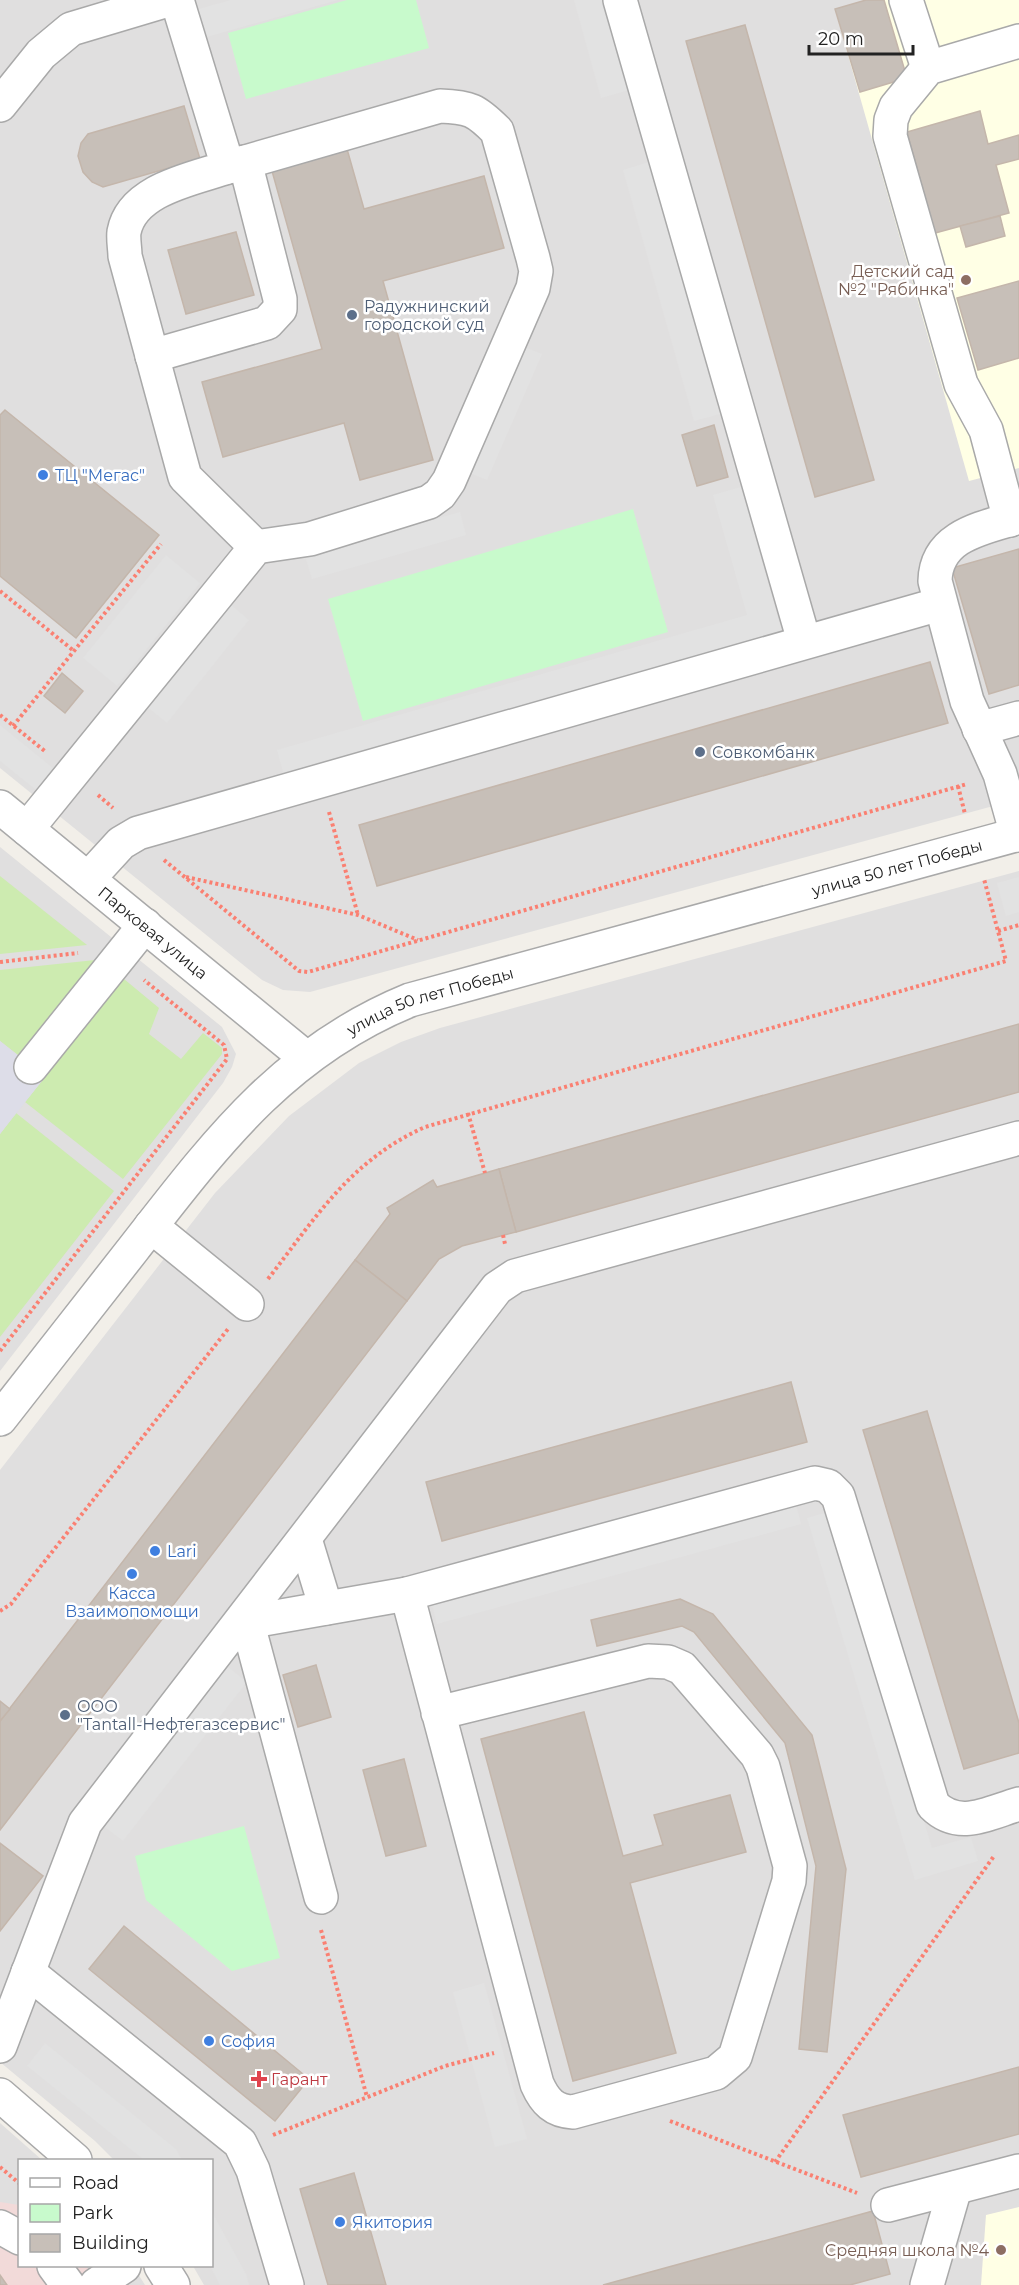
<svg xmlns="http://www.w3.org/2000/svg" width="1019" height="2285" font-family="Montserrat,sans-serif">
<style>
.residential{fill:#e0dfdf}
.commercial{fill:#f2dad9}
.education{fill:#ffffe5}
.grass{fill:#cdebb0}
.park{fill:#c8facc}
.parking{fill:#e2e2e2}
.plaza{fill:#dddde8}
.building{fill:#c7bfb8;stroke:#c4b6ab;stroke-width:1.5}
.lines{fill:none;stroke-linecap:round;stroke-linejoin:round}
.minor-casing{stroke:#a9a9a9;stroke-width:36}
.path{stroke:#fa8072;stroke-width:4;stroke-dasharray:3 3;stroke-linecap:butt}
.minor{stroke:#fff;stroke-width:33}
.education-dot{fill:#8d6e63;stroke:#fff;stroke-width:2}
.service-dot{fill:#5c6f8a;stroke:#fff;stroke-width:2}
.shop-dot{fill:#3f7fe0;stroke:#fff;stroke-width:2}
.health-dot{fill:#e0444e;stroke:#fff;stroke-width:2}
.labels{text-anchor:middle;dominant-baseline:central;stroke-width:5;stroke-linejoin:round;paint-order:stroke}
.education-label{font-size:16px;fill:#785e54;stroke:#fff;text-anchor:end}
.service-label{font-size:16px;fill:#4e5e75;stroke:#fff;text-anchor:start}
.shop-label{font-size:16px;fill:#366cbe;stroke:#fff;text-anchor:start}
.street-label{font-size:16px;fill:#222;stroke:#fff}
.health-label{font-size:16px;fill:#be3a42;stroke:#fff;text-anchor:start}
</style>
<rect width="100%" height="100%" fill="#f2efe9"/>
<g class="residential">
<path d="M0,0H1019V799L310,992L283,990L262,980L0,768Z"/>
<path d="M0,847L222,1027L236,1054L232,1067L223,1083L0,1371Z"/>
<path d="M1019,871V2285H204L193,2266H212V2160H114L95,2141L0,2062V1470L215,1193L289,1116L359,1063L401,1042L440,1028Z"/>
<path d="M0,2123L42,2160H20V2266H133L145,2285H0Z"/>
</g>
<path class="commercial" d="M0,2202L19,2205L20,2266H86L100,2285H0Z"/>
<g class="education">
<path d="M866,0H1019V468L969,481L835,9Z"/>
<path d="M1019,2207V2285H981L986,2215Z"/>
</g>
<g class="grass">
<path d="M0,876L87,945L0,954Z"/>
<path d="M95,960L18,1055L0,1041V970Z"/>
<path d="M124,979L159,1008L149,1034L181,1059L203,1033L222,1048V1054L123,1179L25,1102Z"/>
<path d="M16,1113L114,1191L0,1337V1134Z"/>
</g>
<g class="park">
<path d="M347,0H416L429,48L246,99L228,33Z"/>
<path d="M633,509L668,632L363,721L328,599Z"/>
<path d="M244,1826L280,1958L232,1971L146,1900L135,1856Z"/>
</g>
<g class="parking">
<path d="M231,0H338L203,38L195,10Z"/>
<path d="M574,0H603L629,90L601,98Z"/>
<path d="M649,162L720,414L694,421L623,170Z"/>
<path d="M522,346L542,354L487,480L467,472Z"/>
<path d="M741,487L782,632L284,775L277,750L747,615L713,495Z"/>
<path d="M460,512L466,535L312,579L305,556Z"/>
<path d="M166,555L200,583L117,686L83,658Z"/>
<path d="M229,603L249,620L167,723L146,706Z"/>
<path d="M0,725L53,768L36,790L0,761Z"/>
<path d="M1019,877V912L1006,916L997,883Z"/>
<path d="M794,1497L801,1524L437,1624L430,1597Z"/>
<path d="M832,1511L932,1848L971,1837L978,1861L915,1880L807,1518Z"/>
<path d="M227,1666L247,1682L123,1841L102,1825Z"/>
<path d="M484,1983L527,2139L495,2147L453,1992Z"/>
<path d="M45,2043L176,2149L182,2160H144L27,2066Z"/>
<path d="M212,2212L246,2274L249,2285H220L210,2266Z"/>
</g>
<path class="plaza" d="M0,1041L45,1077L0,1134Z"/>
<g class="building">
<path d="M866,0H884L907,78L860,92L835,9Z"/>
<path d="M745,25L874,480L815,497L686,41Z"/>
<path d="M184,106L200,159L103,187L92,182L83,172L78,156L81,143L88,134Z"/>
<path d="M980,111L988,144L1019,135V159L996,165L1009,213L935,233L907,132Z"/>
<path d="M347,149L364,209L484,176L504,248L383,281L433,460L360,480L344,423L223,457L202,382L322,349L272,171Z"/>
<path d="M1000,216L1005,236L966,247L960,226Z"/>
<path d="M236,232L254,295L186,314L168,250Z"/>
<path d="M1019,281V358L978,370L957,298Z"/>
<path d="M5,410L159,535L76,638L0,576V415Z"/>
<path d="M714,425L728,477L697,486L682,435Z"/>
<path d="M1019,549V685L989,694L952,568Z"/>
<path d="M930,662L948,723L377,886L359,825Z"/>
<path d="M62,673L83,691L65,713L44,696Z"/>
<path d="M1019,1024V1092L516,1232L499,1169Z"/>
<path d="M499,1169L516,1232L462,1246L439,1259L407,1301L355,1260L390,1214L387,1208L433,1180L437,1187Z"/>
<path d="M355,1260L407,1301L0,1830V1721Z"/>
<path d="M791,1382L807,1442L442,1541L426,1482Z"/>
<path d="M927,1411L1019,1723V1753L964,1769L863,1430Z"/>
<path d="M680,1599L713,1614L812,1735L846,1869L827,2052L799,2049L816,1866L785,1743L694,1632L682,1626L597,1646L591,1620Z"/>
<path d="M316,1665L331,1717L298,1727L283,1675Z"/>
<path d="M0,1701L10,1709L0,1721Z"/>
<path d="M584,1712L623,1856L663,1845L654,1815L730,1795L746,1852L630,1883L676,2053L573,2081L481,1739Z"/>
<path d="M404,1759L426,1846L386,1856L363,1770Z"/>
<path d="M0,1843L43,1876L0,1931Z"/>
<path d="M124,1926L309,2079L275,2121L89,1969Z"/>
<path d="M1019,2067V2134L861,2177L843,2115Z"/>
<path d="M354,2173L386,2285H328L300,2189Z"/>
<path d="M873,2211L890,2274L850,2285H603Z"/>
<path d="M0,2275L7,2285H0Z"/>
</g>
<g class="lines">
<g class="minor-casing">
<g id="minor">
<path d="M177,0L228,167C193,179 132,189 124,232C123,239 125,249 125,256L185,477L256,547"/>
<path d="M620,0L804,641"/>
<path d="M906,0L928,68"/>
<path d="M0,105L41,54L71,29L168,0"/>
<path d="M152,356L267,323L280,309V299L245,162"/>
<path d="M1010,520L986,430L961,384L890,136L891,120L896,107L928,68L1019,41"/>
<path d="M979,729L1019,718"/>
<path id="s1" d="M0,807L306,1058"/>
<path d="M27,829L256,547L310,539L429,502L440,494L449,481L533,288L536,271L533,258L497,131C476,110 470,107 440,106L228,167"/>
<path d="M1017,835L1000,774L967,701L935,581C936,535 983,528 1019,517"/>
<path d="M88,879L121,843L138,833L940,604"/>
<path d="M31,1067L145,925"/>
<path d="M151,1226L247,1304"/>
<path id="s2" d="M0,1419C45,1362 89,1305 134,1248C216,1143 283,1052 410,1000L1019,834"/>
<path d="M305,1539L326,1608"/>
<path d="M407,1594L537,2084C545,2102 554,2111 573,2112L716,2073L735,2057L789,1881L790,1866L763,1767L757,1755L682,1668L668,1662L648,1661L438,1713"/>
<path d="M247,1621L321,1897"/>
<path d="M241,1623L407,1594L815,1483L828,1486L838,1496L933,1805C959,1831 988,1813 1019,1804"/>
<path d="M28,1972L240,2143L253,2170L287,2285"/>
<path d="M0,2046L85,1823L497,1288L515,1276L1019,1138"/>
<path d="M0,2095L75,2160"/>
<path d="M888,2205L1019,2171"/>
<path d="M0,2227L20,2238"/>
<path d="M54,2266L68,2285"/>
<path d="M161,2266L173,2285"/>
<path d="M96,2285L124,2266"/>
<path d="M927,2285L955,2188"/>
</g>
</g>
<g class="path">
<path d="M0,591L74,651"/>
<path d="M0,715L46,752"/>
<path d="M13,726L161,544"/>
<path d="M958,786L965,814"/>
<path d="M98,795L113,808"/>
<path d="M329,812L358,915"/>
<path d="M164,860L299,971L308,972L967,784"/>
<path d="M186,877L358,915L418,940"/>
<path d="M998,931L1019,925"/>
<path d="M0,962L78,953"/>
<path d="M468,1113L485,1173"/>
<path d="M503,1235L505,1244"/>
<path d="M268,1279C316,1217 351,1160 425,1127L1006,961L984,879"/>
<path d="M0,1351L227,1059L224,1045L144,980"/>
<path d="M0,1611L11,1604L228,1329"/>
<path d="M321,1930L367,2097"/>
<path d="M670,2121L857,2193"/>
<path d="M273,2135L445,2066L494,2053"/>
<path d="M775,2162L994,1856"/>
<path d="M0,2167L20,2184"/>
</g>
<use href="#minor" class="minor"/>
</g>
<g class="education-dot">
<circle cx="966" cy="280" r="6"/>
<circle cx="1001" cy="2250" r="6"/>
</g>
<g class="service-dot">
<circle cx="352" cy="315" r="6"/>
<circle cx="700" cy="752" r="6"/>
<circle cx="65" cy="1715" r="6"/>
</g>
<g class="shop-dot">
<circle cx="43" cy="475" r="6"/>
<circle cx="155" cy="1551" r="6"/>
<circle cx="132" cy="1574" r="6"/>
<circle cx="209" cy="2041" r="6"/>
<circle cx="340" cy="2222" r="6"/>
</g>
<path class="health-dot" d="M256 2070h6v6h6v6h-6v6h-6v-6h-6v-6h6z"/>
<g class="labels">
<g class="education-label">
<text x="954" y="271">Детский сад<tspan x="954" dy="18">№2 "Рябинка"</tspan></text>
<text x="989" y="2250">Средняя школа №4</text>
</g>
<g class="service-label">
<text x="364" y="306">Радужнинский<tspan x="364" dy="18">городской суд</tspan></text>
<text x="712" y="752">Совкомбанк</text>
<text x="77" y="1706">ООО<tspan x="77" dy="18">"Tantall-Нефтегазсервис"</tspan></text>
</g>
<g class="shop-label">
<text x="55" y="475">ТЦ "Мегас"</text>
<text x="167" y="1551">Lari</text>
<text x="132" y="1593" text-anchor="middle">Касса<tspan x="132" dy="18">Взаимопомощи</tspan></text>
<text x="221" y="2041">София</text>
<text x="352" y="2222">Якитория</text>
</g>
<g class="street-label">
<text stroke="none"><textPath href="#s2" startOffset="1098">улица 50 лет Победы</textPath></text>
<text stroke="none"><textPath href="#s1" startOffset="198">Парковая улица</textPath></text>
<text stroke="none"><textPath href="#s2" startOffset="612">улица 50 лет Победы</textPath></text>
</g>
<g class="health-label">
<text x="271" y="2079">Гарант</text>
</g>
</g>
<rect x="18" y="2159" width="195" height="108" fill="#ffffff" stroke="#a7a7a7" stroke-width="1.5"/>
<rect x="30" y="2178" width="30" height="9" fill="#ffffff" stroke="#a7a7a7" stroke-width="1.5"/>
<text x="72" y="2189" font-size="18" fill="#222222">Road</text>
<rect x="30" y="2204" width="30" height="18" fill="#c8facc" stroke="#a7a7a7" stroke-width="1.5"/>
<text x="72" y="2219" font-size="18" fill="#222222">Park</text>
<rect x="30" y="2234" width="30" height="18" fill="#c7bfb8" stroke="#a7a7a7" stroke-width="1.5"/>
<text x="72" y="2249" font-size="18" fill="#222222">Building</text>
<path d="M809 45v9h104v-9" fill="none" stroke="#222222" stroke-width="3"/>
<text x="818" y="45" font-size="18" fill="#222222" stroke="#ffffff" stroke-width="4.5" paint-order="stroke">20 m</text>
</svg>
